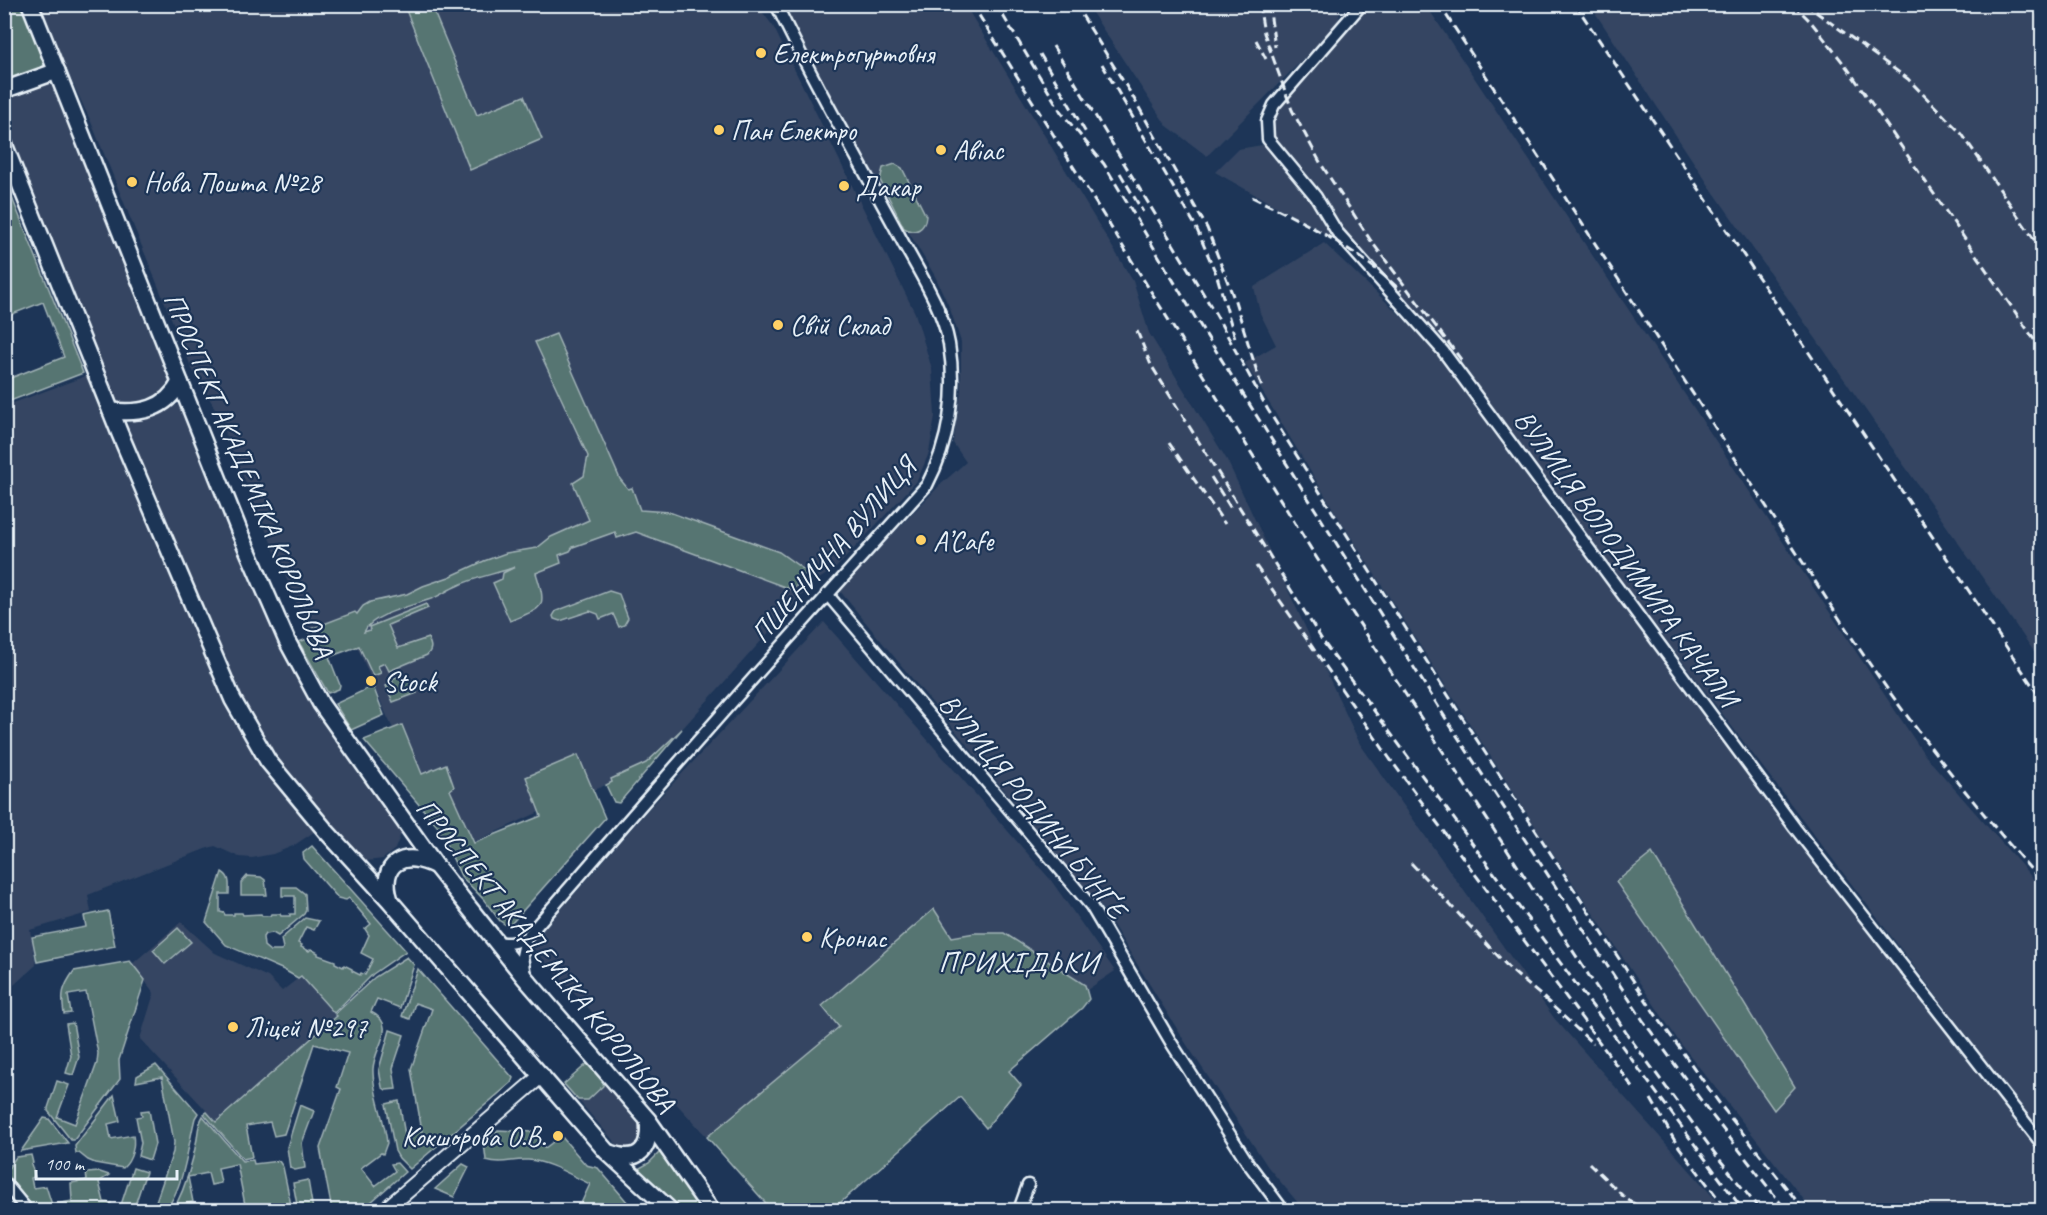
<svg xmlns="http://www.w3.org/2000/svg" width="2047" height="1215" font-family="Caveat,sans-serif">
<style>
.built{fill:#344562}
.green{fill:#577472;stroke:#a0b2b5;stroke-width:1.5}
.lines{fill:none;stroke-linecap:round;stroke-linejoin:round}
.minor-casing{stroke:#e8f1f8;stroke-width:15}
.tertiary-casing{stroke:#e8f1f8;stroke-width:18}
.secondary-casing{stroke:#e8f1f8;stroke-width:20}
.minor{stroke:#1d3557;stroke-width:10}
.tertiary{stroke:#1d3557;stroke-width:14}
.secondary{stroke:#1d3557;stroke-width:15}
.rail{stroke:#e8f1f8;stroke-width:3;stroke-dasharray:9 4.5;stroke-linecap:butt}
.poi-dot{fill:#ffd166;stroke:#1d3557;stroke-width:2}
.labels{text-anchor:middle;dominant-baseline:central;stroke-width:4.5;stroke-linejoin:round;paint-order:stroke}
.poi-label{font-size:28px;fill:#e8f1f8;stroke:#1d3557;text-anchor:start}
.street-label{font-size:28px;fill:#e8f1f8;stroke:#1d3557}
.neighbourhood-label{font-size:30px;letter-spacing:1.5px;fill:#e8f1f8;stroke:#1d3557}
</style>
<rect width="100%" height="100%" fill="#1d3557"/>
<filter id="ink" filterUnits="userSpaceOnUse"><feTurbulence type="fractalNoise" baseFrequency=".0167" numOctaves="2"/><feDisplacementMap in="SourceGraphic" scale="12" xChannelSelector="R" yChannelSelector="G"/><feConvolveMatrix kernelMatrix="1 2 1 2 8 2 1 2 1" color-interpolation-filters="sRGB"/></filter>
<g filter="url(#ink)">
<g class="built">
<path d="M36,5H757L773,26L915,313L932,369L935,416L929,453L917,481L835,569L814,582L682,729L646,763L612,779L613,782L594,790L592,788L476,841L441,831L386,714L344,616L308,630L212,403L192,369L91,122Z"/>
<path d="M783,5H965L1133,281L1149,333L1227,460L1360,744L1554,1018L1725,1210H1304L1268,1167L1187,1045L1105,912L839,590L940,485L966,462L953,443L961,390V342L950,309L935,276L853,140Z"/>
<path d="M1087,5H1341L1338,24L1207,156L1166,125Z"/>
<path d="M1368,5H1426L1924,754L2042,889V1135L1446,350L1368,258L1215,172L1238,149L1268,144L1275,109Z"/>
<path d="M2028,5L2042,21V663L1708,184L1590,5Z"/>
<path d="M50,79L54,82L174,381L167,395L134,409L122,407L115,398L5,127L4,93Z"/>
<path d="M1324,243L1440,353L1790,831L2035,1146L2042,1162V1210H1812L1680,1043L1540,834L1335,512L1245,363L1276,345L1260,313L1254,287Z"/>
<path d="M91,374L224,694L261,766L314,828V832L293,846L273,854L252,858L239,857L215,846L205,849L88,895L91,912L30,930L36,965L5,993V406Z"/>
<path d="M181,403L284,643L401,829V834L395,849L383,859L367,861L358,858L274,759L248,718L127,432L128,422L166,410Z"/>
<path d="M824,622L1050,879L1115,971L1022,1034L946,937L707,1137L530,945L647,811Z"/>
<path d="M181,922L215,953L268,977L282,991L301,976L336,1016L216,1121L140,1039L154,993L132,964Z"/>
<path d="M589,1062L642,1122V1139L634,1147L629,1149L618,1146L564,1084Z"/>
</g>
<g class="green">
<path d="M5,5H26L47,67L5,82Z"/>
<path d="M404,5H431L477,115L524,96L542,139L470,170Z"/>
<path d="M895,164L902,168L926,216C925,229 915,235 904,228L880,180L883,168Z"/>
<path d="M4,178L83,373L5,403V372L8,379L64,357L43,302L5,317Z"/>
<path d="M556,334L620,479L628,489L632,488L640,510L669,512L779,552L807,572L793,590L636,532L617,538L615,532L573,547L570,551L559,555L561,563L536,573C548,610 543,607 510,621L493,583L502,579L503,573L515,567C496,574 475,577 457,586C447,590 439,597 428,600C410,606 371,615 364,632L370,630L369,627L426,604L428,608L388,625L398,648L428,638C431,645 433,649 427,655L389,671L385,663L378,666L381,673L373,676L359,646L329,657L340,685L339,689L328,693L299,642L310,638L308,630L355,612L357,614L363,606L370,602L407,594L423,586L449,577L484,561L506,553L537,548L551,537L589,520L573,483L584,476L588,456L535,342Z"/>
<path d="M609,591L619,594L628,618L624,625L619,627L613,614L600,619L598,614L590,611L560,621L554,619L553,616L556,611Z"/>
<path d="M401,675L409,677L417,693L393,702L386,686L393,683L392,679Z"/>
<path d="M373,686L384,715L351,730L335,704Z"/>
<path d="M402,725L422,774L446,764L454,787L450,790L474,843L541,816L526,777L578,755L605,818L511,924L506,925L500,921L484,900L461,876L438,827L364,740Z"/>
<path d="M682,729L619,803L614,802L606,785L612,782L611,779L646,763Z"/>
<path d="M312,846L406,951L373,974L334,1013L301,976L298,978L284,970L226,945L206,922L222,872C231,877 229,885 229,894H220V912L224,913L225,915H234V913H242L243,915L261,914L262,916H270L271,914H280L281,916H290V914H295V896H282V887H296L305,894L306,910L304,914L278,936L273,933L265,934L263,937L264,946L270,951H281L283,948L281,939L305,918L319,921L314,930L306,927L298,943L302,945L301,947L309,951L311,949L318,953V955L335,961V963L343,967L344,965L352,969V971L360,975L361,973L365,975L373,959L361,953L369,935L365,929L371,924L349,898L346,900L338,898L304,859L303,853Z"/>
<path d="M1652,853L1795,1087L1774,1110L1616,882Z"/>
<path d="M247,876L261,877L265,880L267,895H241V883Z"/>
<path d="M934,909L952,937L975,933H1004L1085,985L1089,999L1082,1008L1009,1071L1021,1085L986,1128L960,1097L832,1210H772L707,1137L839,1027L822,1006Z"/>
<path d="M108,911L115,946L37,962L32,937L86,927L84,916Z"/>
<path d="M178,928L191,942L165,964L153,950Z"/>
<path d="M407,957L414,965L400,1008L377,999L371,1012C399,1026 374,1046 373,1069C372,1092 385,1119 387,1143L383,1154L381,1153L361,1168L375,1186L395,1171L391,1164L397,1163L405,1172L362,1210H332L320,1148L341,1089L337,1087L348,1053L314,1044L284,1134L274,1136L270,1122L246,1126L252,1157L243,1159L204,1114L207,1112L216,1122L337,1016L335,1014L375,977Z"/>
<path d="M130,961L145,980L119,1060L120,1079L74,1140H71L48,1111V1108L57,1081L69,1085L57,1117L75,1124L97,1063L98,1053L86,992L68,995L71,1013L64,1014C61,994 62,988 74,971Z"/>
<path d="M418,969L513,1078L511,1083L410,1169L399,1158L395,1151L386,1104L399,1101L405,1135L422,1131L411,1069L432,1009L415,1003L410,1019L402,1016Z"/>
<path d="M73,1023L79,1057L73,1075L66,1073L71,1056L66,1024Z"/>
<path d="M390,1030L404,1035L393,1068L396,1089L386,1090L382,1087L379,1069Z"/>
<path d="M589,1062L604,1079L603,1086L588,1100H578L564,1084Z"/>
<path d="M156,1065L198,1113L195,1118C187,1150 185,1183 166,1210H153L173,1152L174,1142L162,1077L136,1082L137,1076Z"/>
<path d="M114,1095L120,1121L108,1124L111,1139L133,1135C135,1146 132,1160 123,1168L95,1163L88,1160L79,1153H76L75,1146Z"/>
<path d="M300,1105L314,1111L302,1143L305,1168L295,1170L290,1168L287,1147Z"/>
<path d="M149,1110L155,1144L150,1160L138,1156L141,1143L136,1117L142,1116L141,1111Z"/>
<path d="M203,1116L242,1161L253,1160L254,1164L279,1161L283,1167L292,1210H246L237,1164L218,1168L221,1183L211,1185L208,1173L188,1177L193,1202L176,1205C186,1185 193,1161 197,1139C198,1131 198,1124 203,1116Z"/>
<path d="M44,1118L49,1119L68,1143L21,1151Z"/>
<path d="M498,1130L532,1132L545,1148L561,1136L586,1165L598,1168L634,1210H578L590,1184C572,1176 549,1161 528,1160C511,1159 504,1165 486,1160L484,1143Z"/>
<path d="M662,1150L703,1210H680L637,1172L638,1169L649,1163Z"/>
<path d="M31,1155L33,1163L31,1164L35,1177L31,1178L33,1188L46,1186L52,1205L72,1201L71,1183L87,1180L86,1173L100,1172L109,1175L99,1182L104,1202L111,1203L106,1210H34L9,1178L7,1170L16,1157Z"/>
<path d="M463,1164L469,1167L454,1197L435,1189Z"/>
<path d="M133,1168L146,1172L135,1205L150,1210H121L120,1208Z"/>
<path d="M308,1180L313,1210H298L293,1183Z"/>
</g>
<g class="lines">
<g class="minor-casing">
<g id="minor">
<path d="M1362,4L1274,105L1267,121L1268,139L1316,197L1337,232L1443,351L1795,828L2042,1144"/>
<path d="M827,594L1091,906L1172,1044L1248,1163L1283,1210"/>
<path d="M495,942C508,944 515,943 526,938C658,785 791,634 927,485C949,443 957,392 949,344C942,305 916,268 898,233C857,157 813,82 776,4"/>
<path d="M525,976L522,956L526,938"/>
<path d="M4,1182L27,1210"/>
<path d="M1019,1210L1028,1185"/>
</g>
</g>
<g class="tertiary-casing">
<path id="tertiary" d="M385,1210L542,1075"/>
</g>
<g class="secondary-casing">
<g id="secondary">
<path d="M30,4L240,533L287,641L321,704L436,866L525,978L648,1120L711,1210"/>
<path d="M4,90L57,71"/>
<path d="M4,144L120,434L233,700L268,761L326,831L390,901L607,1152L670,1210"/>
<path d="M111,411C140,414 166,410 180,382"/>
<path d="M390,900C378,863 404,849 436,866"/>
<path d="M610,1153C640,1164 651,1148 648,1120"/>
</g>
</g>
<use href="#minor" class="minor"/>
<use href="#tertiary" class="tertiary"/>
<use href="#secondary" class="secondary"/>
<g class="rail">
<path d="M972,4L1318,560L1627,1034L1716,1155L1760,1210"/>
<path d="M996,4L1061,112L1104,164L1198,322L1448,722L1644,1022L1711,1114L1786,1210"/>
<path d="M1075,4L1133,97L1207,228L1235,301L1262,388"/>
<path d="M1259,4L1264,33L1292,110L1321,164L1371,241L1463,362"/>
<path d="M1269,4L1275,47"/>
<path d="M1439,4L1856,644C1913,728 1975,806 2042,882"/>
<path d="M1575,4L2042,700"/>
<path d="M1793,4L1811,22L1848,69L2042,351"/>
<path d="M1805,4L1908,79L1962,134L2042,251"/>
<path d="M1256,40L1266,59"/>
<path d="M1053,46L1215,313L1268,410L1460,714L1655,1014L1722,1107L1804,1210"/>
<path d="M1040,54L1086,133"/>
<path d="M1102,64L1195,225L1217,276L1235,338"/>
<path d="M1120,173L1143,212"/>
<path d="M1252,197C1305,222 1359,250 1401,291"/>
<path d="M1137,331L1151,365L1324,643L1743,1210"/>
<path d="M1169,443L1225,524"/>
<path d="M1211,477L1232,510"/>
<path d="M1256,566L1390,759L1634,1089"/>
<path d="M1411,863L1512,971L1545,999L1593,1044"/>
<path d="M1651,1099L1676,1143L1727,1210"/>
<path d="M1589,1163L1625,1198L1644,1210"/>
</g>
</g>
</g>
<g class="poi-dot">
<circle cx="761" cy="53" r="6"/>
<circle cx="719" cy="130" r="6"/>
<circle cx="941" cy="150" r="6"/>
<circle cx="132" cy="182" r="6"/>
<circle cx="844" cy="186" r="6"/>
<circle cx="778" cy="325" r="6"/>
<circle cx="921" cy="540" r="6"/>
<circle cx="371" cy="681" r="6"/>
<circle cx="807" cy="937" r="6"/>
<circle cx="233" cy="1027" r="6"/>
<circle cx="558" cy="1136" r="6"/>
</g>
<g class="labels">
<g class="poi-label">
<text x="773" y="53">Електрогуртовня</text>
<text x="731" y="130">Пан Електро</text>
<text x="953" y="150">Авіас</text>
<text x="144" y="182">Нова Пошта №28</text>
<text x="856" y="186">Дакар</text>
<text x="790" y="325">Свій Склад</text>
<text x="933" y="540">A’Cafe</text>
<text x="383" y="681">Stock</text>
<text x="819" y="937">Кронас</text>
<text x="245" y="1027">Ліцей №297</text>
<text x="546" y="1136" text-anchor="end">Кокшорова О.В.</text>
</g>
<g class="street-label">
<text transform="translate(249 475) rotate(67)">ПРОСПЕКТ АКАДЕМІКА КОРОЛЬОВА</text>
<text transform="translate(833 550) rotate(-49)">ПШЕНИЧНА ВУЛИЦЯ</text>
<text transform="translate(1626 558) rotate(54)">ВУЛИЦЯ ВОЛОДИМИРА КАЧАЛИ</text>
<text transform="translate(1033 806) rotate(51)">ВУЛИЦЯ РОДИНИ БУНҐЕ</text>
<text transform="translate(546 955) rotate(51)">ПРОСПЕКТ АКАДЕМІКА КОРОЛЬОВА</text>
</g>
<g class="neighbourhood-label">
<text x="1019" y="962">ПРИХІДЬКИ</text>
</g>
</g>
<rect width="2047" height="1215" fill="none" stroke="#1d3557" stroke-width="24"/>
<rect x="12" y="12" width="2023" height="1191" fill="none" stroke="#e8f1f8" stroke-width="2" filter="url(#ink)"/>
<path d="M36 1170v9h141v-9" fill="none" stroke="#e8f1f8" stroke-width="3"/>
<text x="45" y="1170" font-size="18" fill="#e8f1f8" stroke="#1d3557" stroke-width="4.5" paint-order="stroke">100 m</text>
</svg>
